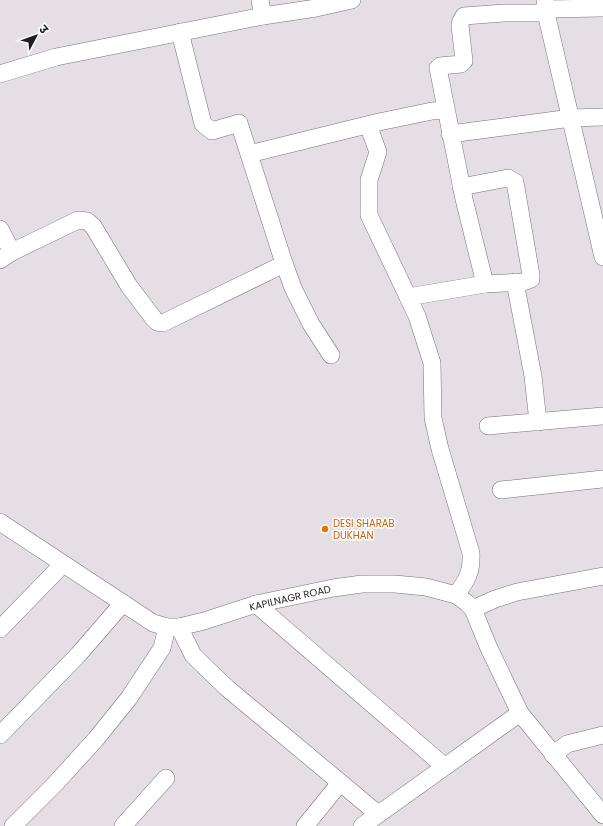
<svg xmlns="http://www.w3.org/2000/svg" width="603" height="826" font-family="Poppins,'Noto Sans Devanagari',sans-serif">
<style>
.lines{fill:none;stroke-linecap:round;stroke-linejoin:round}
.street-casing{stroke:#777176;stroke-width:18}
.street{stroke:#fff;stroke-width:17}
.food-dot{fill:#e8710a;stroke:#fff;stroke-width:1.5}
.labels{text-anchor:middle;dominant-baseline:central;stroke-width:3;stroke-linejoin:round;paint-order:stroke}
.food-label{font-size:10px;fill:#c56008;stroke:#fff;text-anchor:start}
.street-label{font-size:10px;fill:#1e1c1e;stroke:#fff}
</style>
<rect width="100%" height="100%" fill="#e5dfe5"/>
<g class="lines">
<g class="street-casing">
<g id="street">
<path d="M260,0L263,16"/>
<path d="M545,0L546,13L603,257"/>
<path d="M546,9L603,8"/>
<path d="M180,32L203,124L212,131L239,123L283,260L293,288L311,324L331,355"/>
<path d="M0,74L56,57L263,16L316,8L352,0"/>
<path d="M368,125L378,152L369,180V215L417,316L432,363L433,418L440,449L471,553C472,572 467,580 456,595"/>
<path d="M450,134L571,118L603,117"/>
<path d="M249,154L379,122L432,111L446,110"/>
<path d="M0,229L12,252"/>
<path d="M0,260L12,252L78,220L87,221L93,226L129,286L154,319L157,322L163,323L284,264"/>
<path d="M515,282L533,376L538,422"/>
<path d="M485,284L464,199L438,68L440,66L461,64L464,61L460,25L461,21L464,16L504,13H546"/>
<path d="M408,297L485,284L523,282L531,279V275L515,182L508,178L461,187"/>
<path d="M488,426L603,416"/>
<path d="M501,490L603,479"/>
<path d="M0,522L153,623L167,627H179L204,621L256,604L333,588L362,584H395L426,587L456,595L467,603L473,609L488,646L520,713L603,815"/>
<path d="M256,604L444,766"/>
<path d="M473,609L495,599L517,592L603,576"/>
<path d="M179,627L193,655L203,665L227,688L378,814"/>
<path d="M0,629L63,564"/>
<path d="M0,735L78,655L123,603"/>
<path d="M553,755L567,744L603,735"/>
<path d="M13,826L55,784L96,739L129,698L162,648L167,627"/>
<path d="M123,826L166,778"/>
<path d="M305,826L340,783"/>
<path d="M362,826L520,713"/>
</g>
</g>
<use href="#street" class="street"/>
</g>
<circle class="food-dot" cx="325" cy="529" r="4"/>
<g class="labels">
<g class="food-label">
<text x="333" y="523">DESI SHARAB<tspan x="333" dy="12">DUKHAN</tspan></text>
</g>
<g class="street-label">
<text transform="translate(290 598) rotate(-13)">KAPILNAGR ROAD</text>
</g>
</g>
<g transform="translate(36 36) rotate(49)" stroke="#ffffff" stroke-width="3" paint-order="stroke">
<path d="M0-3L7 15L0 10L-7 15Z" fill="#1e1c1e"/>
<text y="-6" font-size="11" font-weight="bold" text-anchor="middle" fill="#1e1c1e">उ</text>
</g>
</svg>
